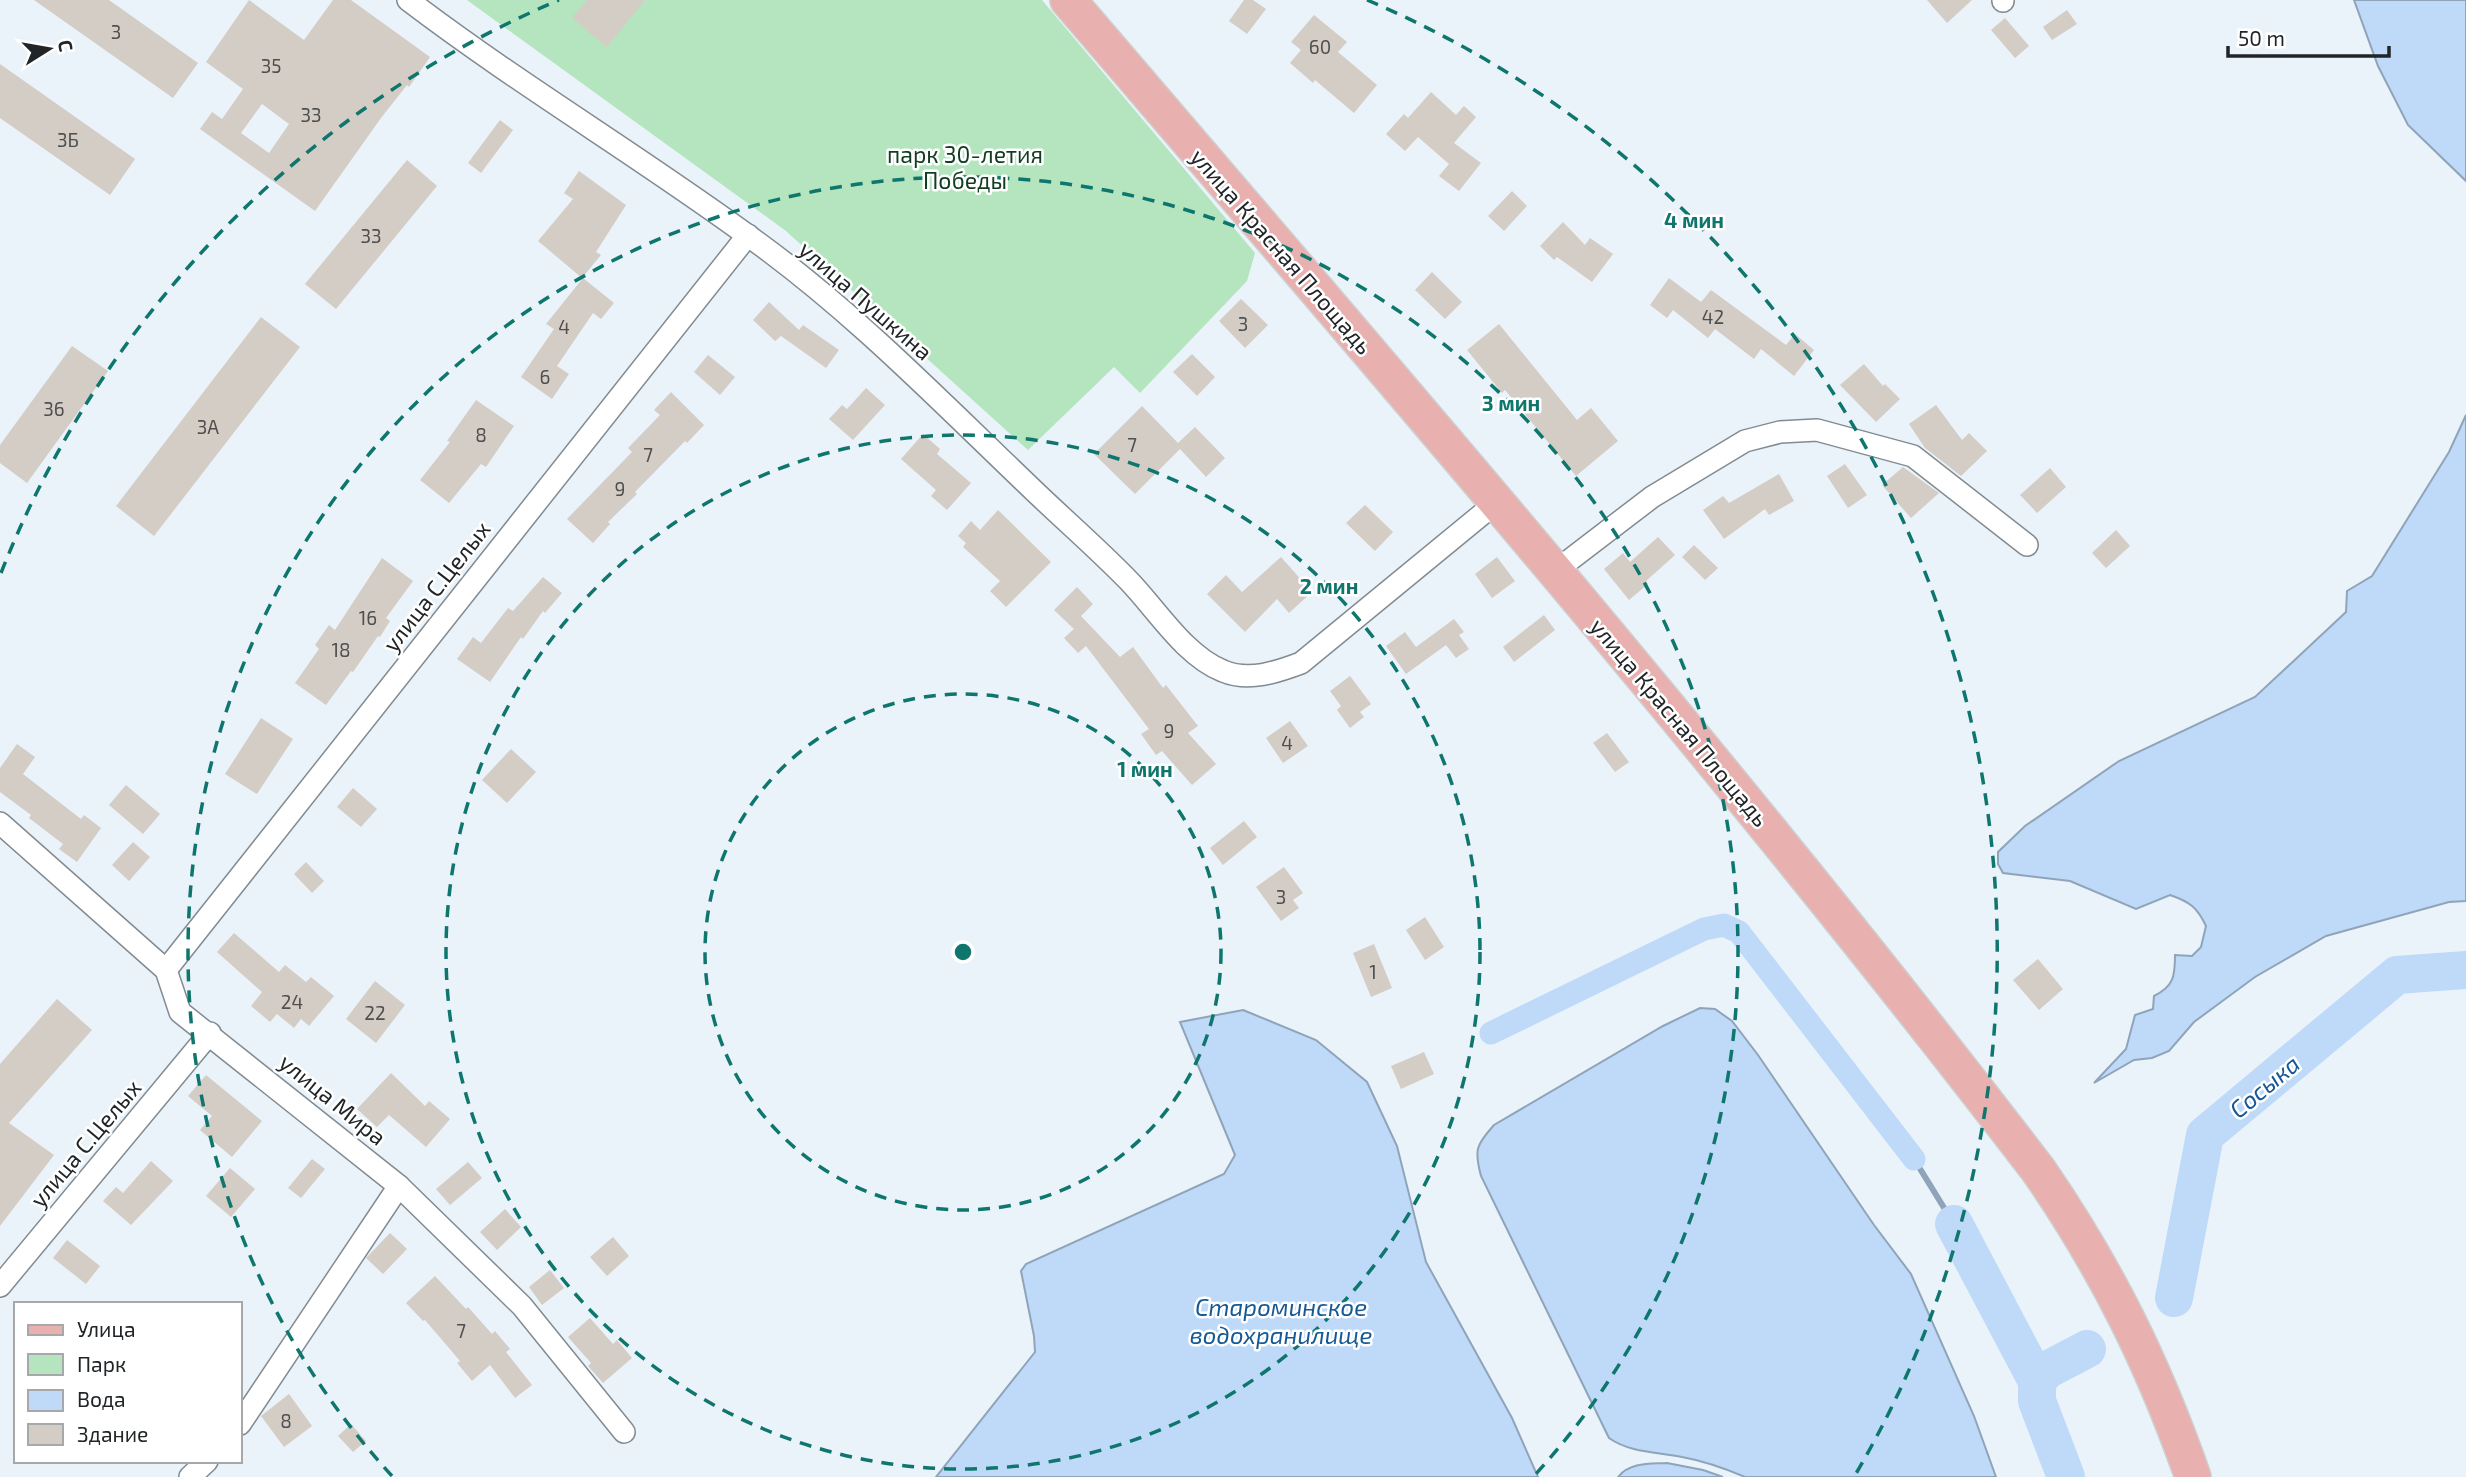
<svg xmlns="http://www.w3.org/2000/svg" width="2466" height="1477" font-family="'Exo 2',sans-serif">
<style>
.green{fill:#b4e5bf}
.water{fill:#bedaf8;stroke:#8fa4b9;stroke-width:2}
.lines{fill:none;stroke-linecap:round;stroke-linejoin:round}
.stream{stroke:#8fa4b9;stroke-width:6}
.canal{stroke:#bedaf8;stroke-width:23}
.river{stroke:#bedaf8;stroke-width:38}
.building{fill:#d4cdc5;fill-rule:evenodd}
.minor-casing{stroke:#828b91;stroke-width:24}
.primary-casing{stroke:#cecfcf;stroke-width:38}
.minor{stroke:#fff;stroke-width:21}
.primary{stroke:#e8b0af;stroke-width:35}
.ring{fill:none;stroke:#0f766e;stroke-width:3.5;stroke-dasharray:12 9}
.labels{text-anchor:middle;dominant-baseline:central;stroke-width:5;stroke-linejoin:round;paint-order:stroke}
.number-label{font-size:19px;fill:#4e4f4e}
.park-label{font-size:23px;fill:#113d20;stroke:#fff}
.street-label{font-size:23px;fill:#212527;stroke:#fff}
.water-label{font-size:24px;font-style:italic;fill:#175994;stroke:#fff}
.centre{fill:#0f766e;stroke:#fff;stroke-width:3.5}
.ring-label{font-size:21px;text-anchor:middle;font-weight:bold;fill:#0f766e;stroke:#fff;stroke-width:5;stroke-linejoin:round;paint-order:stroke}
</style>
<rect width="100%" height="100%" fill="#eaf3fa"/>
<path class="green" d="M467,0H1042L1255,253L1247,281L1140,393L1114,367L1028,450L786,231Z"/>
<g class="water">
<path d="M2354,0H2466V181L2408,125L2378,66Z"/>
<path d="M2466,415V901L2449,902L2326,936L2255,977L2194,1022L2169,1051L2152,1058L2134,1060L2094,1083L2126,1049L2135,1015L2153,1009L2154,996C2174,986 2175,976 2175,955L2192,956L2201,947L2206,926C2197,907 2190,902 2170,895L2136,909L2070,881L2003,873L1998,864V852L2025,826L2119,761L2255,697L2346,612L2347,591L2372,576L2449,452Z"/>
<path d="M1700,1008L1715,1009L1732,1021L1758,1055L1874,1225L1911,1274L1974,1416L1996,1477H1745C1724,1468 1704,1461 1682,1457C1658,1452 1630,1453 1609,1438L1481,1176C1474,1150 1476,1145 1494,1125L1663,1026Z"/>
<path d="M1243,1010L1316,1040L1367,1082L1397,1146L1426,1262L1512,1418L1538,1477H936L1035,1352L1034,1336L1021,1271L1026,1264L1224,1174L1235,1155L1180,1022Z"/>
<path d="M1667,1463L1703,1470L1723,1477H1618C1630,1462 1650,1464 1667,1463Z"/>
</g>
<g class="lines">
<path class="stream" d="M1914,1159L1954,1224"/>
<path class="canal" d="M1491,1033L1704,929L1724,925L1739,932L1914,1159"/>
<g class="river">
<path d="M1954,1224L2037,1381"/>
<path d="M2174,1298L2205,1135L2397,975L2466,970"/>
<path d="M2066,1477L2037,1401V1381L2047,1370L2087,1349"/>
</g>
</g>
<g class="building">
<path d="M34,0H109L198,63L173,98Z"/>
<path d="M249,0L304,40L333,0H351L430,57L409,87L407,85L381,118L315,211L200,129L212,112L222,119L243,89L206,62ZM262,104L289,124L269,153L241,133Z"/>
<path d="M587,0H645L607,47L572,18Z"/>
<path d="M1244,0H1253L1266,9L1247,34L1229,21Z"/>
<path d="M1927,0H1972L1947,23Z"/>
<path d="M2067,10L2077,24L2052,40L2043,27Z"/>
<path d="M1314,15L1347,42L1338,52L1377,85L1354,113L1315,80L1313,83L1290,63L1301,50L1291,42Z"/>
<path d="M2005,18L2029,46L2015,58L1991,30Z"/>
<path d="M0,64L135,159L110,195L0,118Z"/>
<path d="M1431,92L1456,115L1464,106L1476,117L1454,143L1481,163L1459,191L1439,176L1449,164L1418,137L1405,151L1386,134L1404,114L1408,118Z"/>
<path d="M500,120L513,130L481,173L468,163Z"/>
<path d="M407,160L437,186L336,309L305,284Z"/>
<path d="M579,171L626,205L596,252L601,255L582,278L538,241L573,199L564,193Z"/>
<path d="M1512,191L1527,206L1504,231L1488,216Z"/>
<path d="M1563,222L1585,245L1590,238L1613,254L1592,282L1557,257L1554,260L1540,246Z"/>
<path d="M1432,272L1462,302L1445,319L1415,290Z"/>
<path d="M583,278L614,303L601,319L593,313L557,366L569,374L552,399L521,377L554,329L546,324Z"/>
<path d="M1669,278L1701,302L1711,290L1786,345L1795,334L1814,350L1794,376L1761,349L1754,359L1715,329L1708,338L1673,310L1667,318L1650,305Z"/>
<path d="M1241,299L1268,325L1245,348L1219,321Z"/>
<path d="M769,302L799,330L803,325L839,350L826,368L781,336L775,341L753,320Z"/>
<path d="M261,317L300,347L154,536L116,506Z"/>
<path d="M1499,324L1577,420L1591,408L1618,441L1576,476L1505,390L1502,393L1467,350Z"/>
<path d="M72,346L108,371L27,483L0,463V445Z"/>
<path d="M1192,354L1215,377L1197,396L1173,372Z"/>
<path d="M708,355L735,377L720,395L694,372Z"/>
<path d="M1864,364L1883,386L1885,384L1900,399L1876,422L1840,385Z"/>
<path d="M866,388L885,405L853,440L829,419L842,405L847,409Z"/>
<path d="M671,392L704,425L687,443L685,441L635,492L637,494L608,522L610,524L593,543L567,519L632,452L628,448L660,415L654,410Z"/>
<path d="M476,400L514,426L486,467L481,464L449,503L420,480L450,442L447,441Z"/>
<path d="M1936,405L1962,440L1969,433L1987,451L1961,476L1925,448L1909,424Z"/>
<path d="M1142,406L1178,443L1195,427L1225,458L1206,477L1180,449L1135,494L1094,454Z"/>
<path d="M923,434L940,449L937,454L971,483L947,510L931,496L936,490L901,459Z"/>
<path d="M1845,464L1867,495L1848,508L1827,476Z"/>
<path d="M1903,467L1939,493L1911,518L1882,485Z"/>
<path d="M2050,468L2066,487L2037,513L2020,495Z"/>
<path d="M1779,474L1794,501L1769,515L1765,509L1724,539L1703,510L1723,496L1729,503Z"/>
<path d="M1365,505L1393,532L1375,551L1346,523Z"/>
<path d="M998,510L1051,562L1006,607L990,591L1000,581L963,547L966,543L958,536L971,521L980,530Z"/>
<path d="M2116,530L2130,546L2106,568L2092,553Z"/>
<path d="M1658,537L1675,555L1646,581L1648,584L1629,600L1604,569L1623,553L1630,562Z"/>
<path d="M1694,545L1718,568L1705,580L1682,557Z"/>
<path d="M1281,557L1312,592L1289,613L1277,599L1245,632L1207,594L1226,575L1242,592Z"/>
<path d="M1497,557L1515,581L1492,598L1475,574Z"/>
<path d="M382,558L413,581L386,618L390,621L380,637L378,636L353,672L351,671L326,705L295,683L319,649L315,645L329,625L335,630Z"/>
<path d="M543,577L562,593L545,613L543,611L523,639L521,637L490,682L457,659L473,637L481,643L508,608L513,611Z"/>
<path d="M1077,587L1093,604L1081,616L1120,657L1133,647L1163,688L1166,685L1198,726L1188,733L1216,764L1192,785L1162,751L1156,755L1141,734L1149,729L1086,646L1078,653L1064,638L1074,629L1054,610Z"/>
<path d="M1544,615L1555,630L1514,662L1503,647Z"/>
<path d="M1454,619L1464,632L1459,635L1469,649L1456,658L1446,645L1406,674L1386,646L1405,632L1416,647Z"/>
<path d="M1350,676L1371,704L1360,712L1364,717L1350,728L1337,710L1341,706L1330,691Z"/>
<path d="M261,718L293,739L257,794L225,774Z"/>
<path d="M1290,721L1308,746L1283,763L1266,738Z"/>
<path d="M1607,733L1629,762L1615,772L1593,743Z"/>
<path d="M17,744L35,757L23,774L81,819L84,815L101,828L77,862L59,849L63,844L29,818L31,815L0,792V768Z"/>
<path d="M511,749L536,772L507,803L482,780Z"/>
<path d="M126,785L160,814L143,834L109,805Z"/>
<path d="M353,788L377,809L361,827L337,807Z"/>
<path d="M1244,821L1257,837L1223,865L1210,848Z"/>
<path d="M133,842L150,857L129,881L112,865Z"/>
<path d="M306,862L324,881L312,893L294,874Z"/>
<path d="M1284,867L1303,893L1293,900L1299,908L1281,921L1256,887Z"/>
<path d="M1425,917L1444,947L1425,960L1406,930Z"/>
<path d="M234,933L279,972L285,965L306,982L311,977L334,996L309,1026L301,1019L294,1028L277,1014L270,1022L251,1006L262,992L217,952Z"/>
<path d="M1374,944L1392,988L1371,997L1353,953Z"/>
<path d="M2038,959L2063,989L2039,1010L2013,980Z"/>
<path d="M375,981L405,1005L376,1043L346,1019Z"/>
<path d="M57,999L92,1030L9,1123L54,1155L0,1226V1064Z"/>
<path d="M1424,1052L1434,1074L1401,1089L1391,1066Z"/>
<path d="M391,1073L425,1106L429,1101L450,1119L426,1147L389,1115L377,1127L357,1109Z"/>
<path d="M206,1075L262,1121L232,1157L200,1130L212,1116L188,1096Z"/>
<path d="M312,1159L325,1169L301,1198L288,1188Z"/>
<path d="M151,1161L173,1181L131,1225L103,1201L116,1187L123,1193Z"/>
<path d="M468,1162L482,1178L450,1205L436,1189Z"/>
<path d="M230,1168L255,1189L231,1217L206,1196Z"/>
<path d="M505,1209L521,1227L497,1250L480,1232Z"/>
<path d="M390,1233L407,1249L383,1274L366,1258Z"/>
<path d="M613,1237L629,1256L607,1276L590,1257Z"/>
<path d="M67,1240L100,1266L86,1284L53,1258Z"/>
<path d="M550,1270L564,1288L542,1305L529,1287Z"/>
<path d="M435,1276L466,1309L468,1307L492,1334L495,1331L510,1349L506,1352L532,1385L515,1398L490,1365L472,1381L457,1363L460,1361L425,1320L423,1321L406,1303Z"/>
<path d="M590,1318L613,1344L617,1340L632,1358L603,1383L588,1366L591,1363L568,1337Z"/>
<path d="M289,1394L312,1426L284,1447L261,1416Z"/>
<path d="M351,1424L366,1441L353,1452L338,1436Z"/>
</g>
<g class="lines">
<g class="minor-casing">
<g id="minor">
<path d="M408,0C517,83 636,154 747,235C850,308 938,399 1029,486C1062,518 1097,548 1129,581C1157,610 1185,656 1223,671C1249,682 1277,672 1301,663L1497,502"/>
<path d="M2003,0V1"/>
<path d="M1554,572L1652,497L1745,441L1780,432L1817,430L1913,456L2027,545"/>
<path d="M0,823L166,970L180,1012L399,1186L522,1306L624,1432"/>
<path d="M166,970L748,235"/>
<path d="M0,1286L210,1033"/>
<path d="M240,1424L399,1186"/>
<path d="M190,1477L207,1461"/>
</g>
</g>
<g class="primary-casing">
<path id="primary" d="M1068,0C1398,385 1730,768 2039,1171C2107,1270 2153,1363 2193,1477"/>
</g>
<use href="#minor" class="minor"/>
<use href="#primary" class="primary"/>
</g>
<g class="ring">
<circle cx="963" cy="952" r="258"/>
<circle cx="963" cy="952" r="517"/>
<path d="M392 1476A775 775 0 1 1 1534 1476"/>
<path d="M1 573A1034 1034 0 0 1 559 0M1367 0A1034 1034 0 0 1 1854 1477"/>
</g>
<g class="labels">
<g class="number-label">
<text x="116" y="31">3</text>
<text x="1320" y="46">60</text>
<text x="271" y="65">35</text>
<text x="311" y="114">33</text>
<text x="68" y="139">3Б</text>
<text x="371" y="235">33</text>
<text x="1713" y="316">42</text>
<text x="1243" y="323">3</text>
<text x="564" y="326">4</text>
<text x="545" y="376">6</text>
<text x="54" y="408">36</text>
<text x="208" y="426">3А</text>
<text x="481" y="434">8</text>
<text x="1132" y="444">7</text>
<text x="648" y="454">7</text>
<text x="620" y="488">9</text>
<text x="368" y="617">16</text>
<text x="341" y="649">18</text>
<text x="1169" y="730">9</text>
<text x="1287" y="742">4</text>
<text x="1281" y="896">3</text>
<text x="1373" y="971">1</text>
<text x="292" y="1001">24</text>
<text x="375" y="1012">22</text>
<text x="461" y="1330">7</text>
<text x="286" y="1420">8</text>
</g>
<g class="park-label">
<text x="965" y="154">парк 30-летия<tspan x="965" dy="26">Победы</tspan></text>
</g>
<g class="street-label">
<text transform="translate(1282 251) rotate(49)">улица Красная Площадь</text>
<text transform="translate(866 300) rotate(41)">улица Пушкина</text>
<text transform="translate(436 586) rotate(-52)">улица С.Целых</text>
<text transform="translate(1680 722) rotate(50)">улица Красная Площадь</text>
<text transform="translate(333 1099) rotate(39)">улица Мира</text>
<text transform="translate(85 1143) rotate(-50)">улица С.Целых</text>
</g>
<g class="water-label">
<text transform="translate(2264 1086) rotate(-40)">Сосыка</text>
<text x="1281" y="1306">Староминское<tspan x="1281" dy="28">водохранилище</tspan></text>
</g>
</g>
<circle cx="963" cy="952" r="10" class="centre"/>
<g class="ring-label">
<text x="1694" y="228">4 мин</text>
<text x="1511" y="411">3 мин</text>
<text x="1329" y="594">2 мин</text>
<text x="1145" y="777">1 мин</text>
</g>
<rect x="14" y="1302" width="228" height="161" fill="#ffffff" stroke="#a6a8a9" stroke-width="2"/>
<rect x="28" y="1325" width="35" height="10" fill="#e8b0af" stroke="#a6a8a9" stroke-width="2"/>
<text x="77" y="1337" font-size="21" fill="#212527">Улица</text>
<rect x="28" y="1354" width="35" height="21" fill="#b4e5bf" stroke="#a6a8a9" stroke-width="2"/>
<text x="77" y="1372" font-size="21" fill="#212527">Парк</text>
<rect x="28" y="1390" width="35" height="21" fill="#bedaf8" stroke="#a6a8a9" stroke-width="2"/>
<text x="77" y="1407" font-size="21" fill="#212527">Вода</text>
<rect x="28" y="1424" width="35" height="21" fill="#d4cdc5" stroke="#a6a8a9" stroke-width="2"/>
<text x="77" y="1442" font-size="21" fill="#212527">Здание</text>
<g transform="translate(49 49) rotate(79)" stroke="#ffffff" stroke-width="5" paint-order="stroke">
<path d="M0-5L12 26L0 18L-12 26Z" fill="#212527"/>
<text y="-10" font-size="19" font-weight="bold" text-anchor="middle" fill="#212527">С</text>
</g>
<path d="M2228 46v10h161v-10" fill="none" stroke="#212527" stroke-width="3.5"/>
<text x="2238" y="46" font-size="21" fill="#212527" stroke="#ffffff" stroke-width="5" paint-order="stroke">50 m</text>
</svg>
